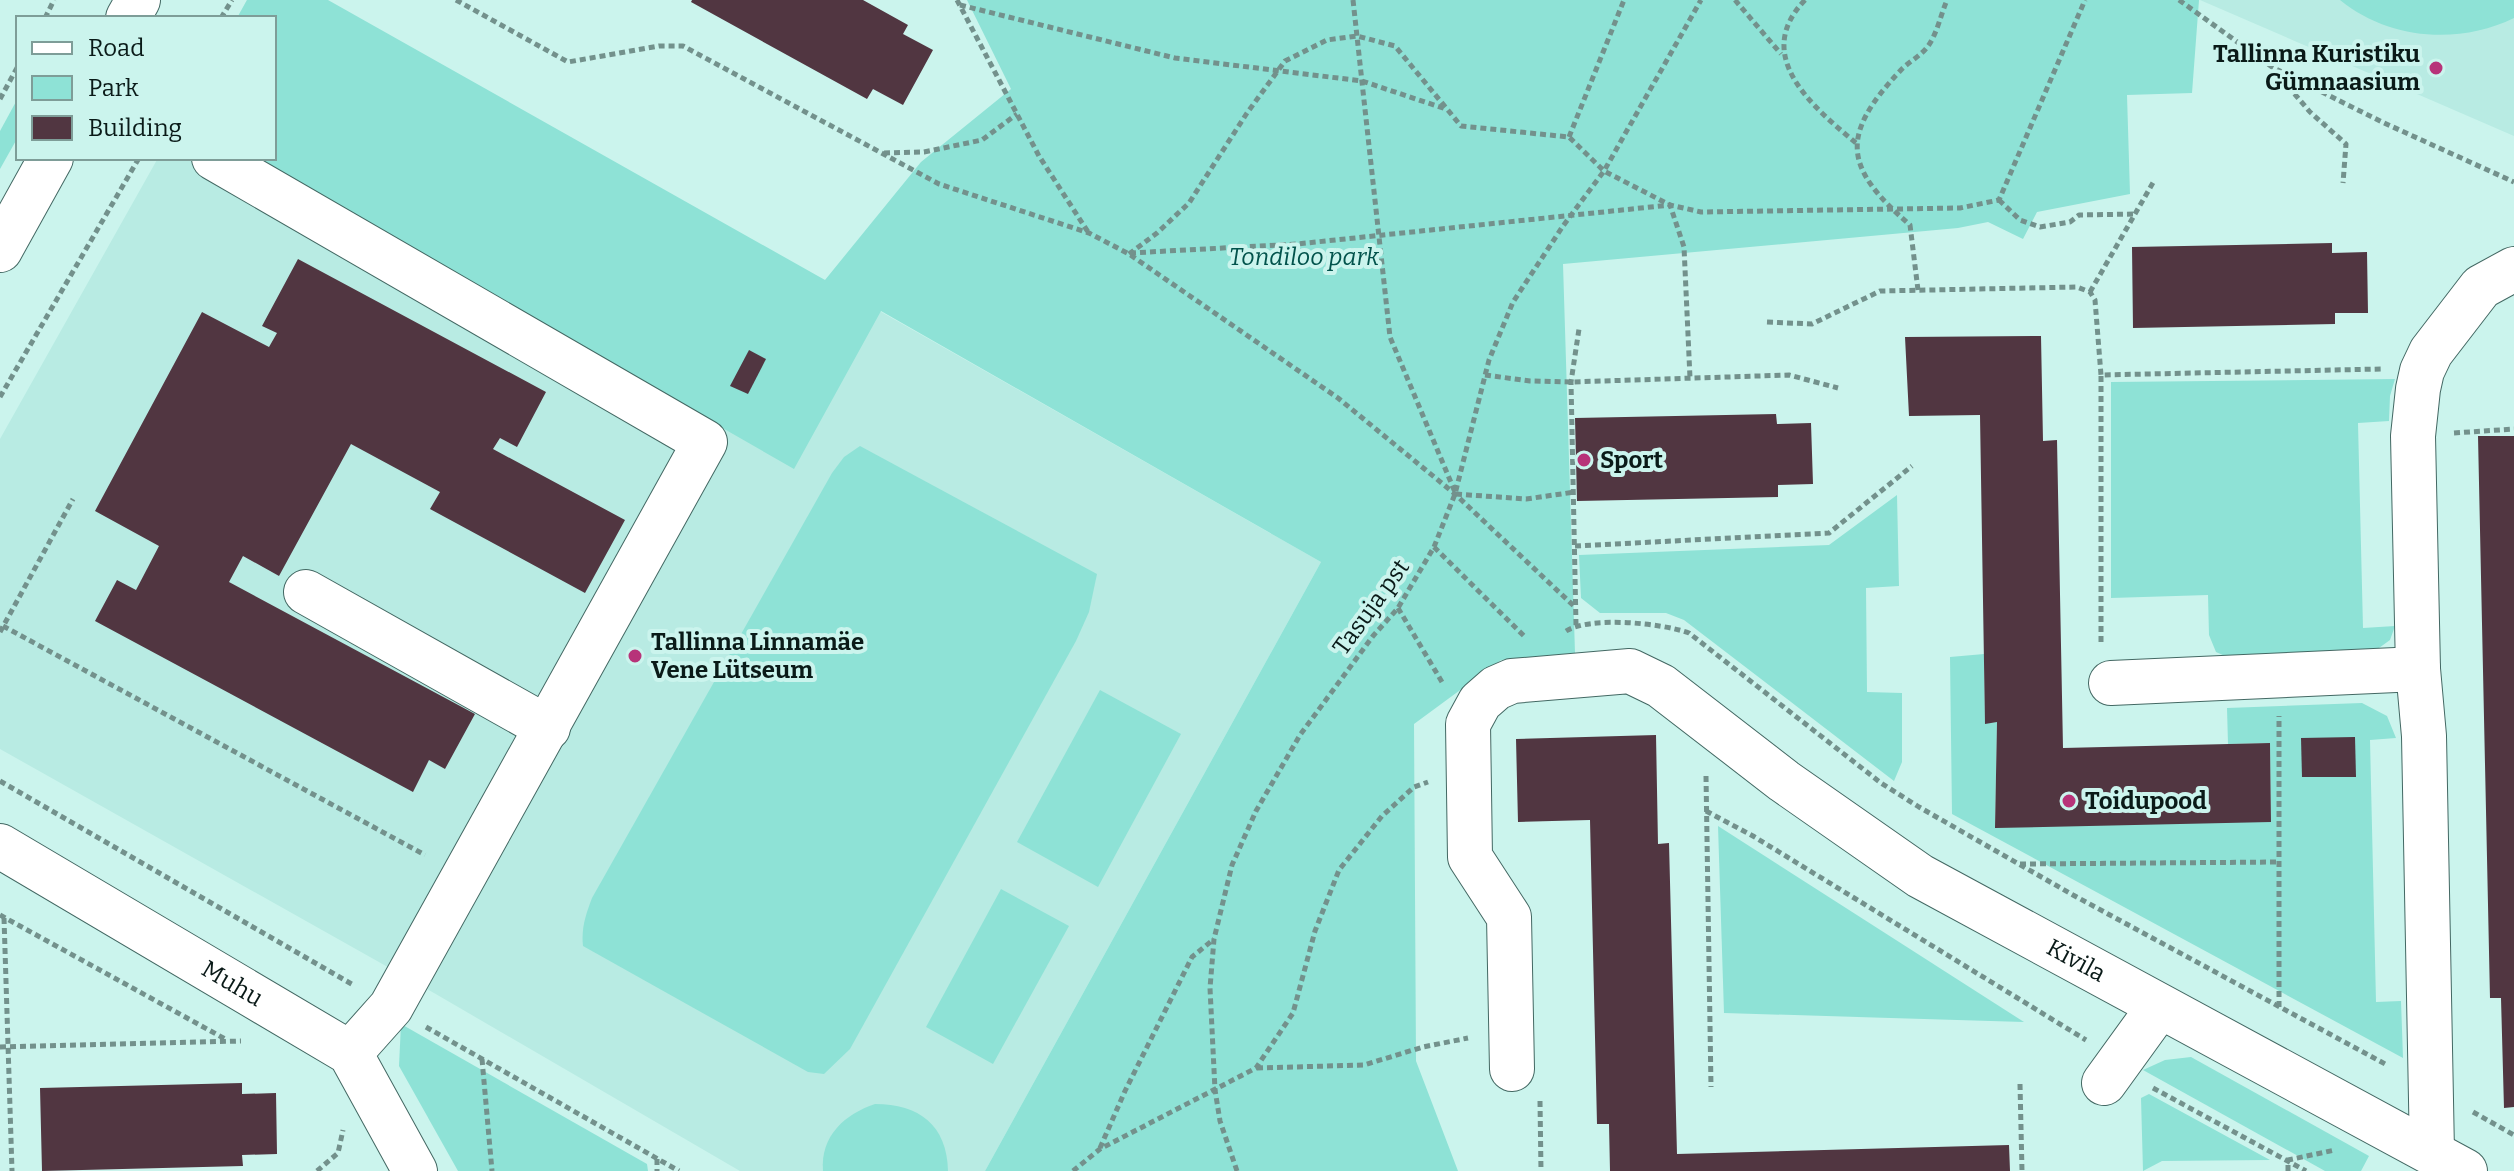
<svg xmlns="http://www.w3.org/2000/svg" width="2514" height="1171" font-family="Bitter,serif">
<style>
.built{fill:#b8ebe3}
.green{fill:#8ee2d6}
.building{fill:#513641}
.lines{fill:none;stroke-linecap:round;stroke-linejoin:round}
.minor-casing{stroke:#436863;stroke-width:46}
.path{stroke:#73918c;stroke-width:5;stroke-dasharray:6 4;stroke-linecap:butt}
.minor{stroke:#fff;stroke-width:44}
.poi-dot{fill:#b73379;stroke:#cbf4ed;stroke-width:3}
.labels{text-anchor:middle;dominant-baseline:central;stroke-width:8;stroke-linejoin:round;paint-order:stroke}
.poi-label{font-size:24px;font-weight:bold;fill:#0a1a18;stroke:#cbf4ed;text-anchor:start}
.park-label{font-size:24px;font-style:italic;fill:#02534c;stroke:#cbf4ed}
.street-label{font-size:24px;fill:#0a1a18;stroke:#cbf4ed}
</style>
<rect width="100%" height="100%" fill="#cbf4ed"/>
<g class="built">
<path d="M247,0L825,280L1321,562L985,1171H740L434,993L0,749V439L158,158H274V18H237Z"/>
<path d="M2200,0H2514V136Z"/>
</g>
<g class="green">
<path d="M247,0H328L825,280L921,162L1011,89L967,0H2199L2192,93L2127,95L2130,194L2037,212L2023,239L1988,222L1958,228L1563,264L1575,653L1501,660L1414,724L1416,1061L1458,1171H985L1321,562L881,311L794,469L251,158H274V18H237Z"/>
<path d="M2340,0H2514V18C2459,45 2389,40 2340,0Z"/>
<path d="M18,98V137L0,169V131Z"/>
<path d="M2395,379L2390,396L2389,421L2358,423L2363,628L2395,626L2390,640L2372,653L2234,660L2216,652L2209,635L2208,595L2111,598V382Z"/>
<path d="M860,446L1097,574L1089,612L1076,641L850,1049L824,1074L808,1072L583,946C581,928 586,914 592,898L832,473L844,457Z"/>
<path d="M1897,495L1899,586L1866,588L1867,692L1902,693V762L1894,781L1684,620L1666,613H1600L1581,598L1579,555L1829,545Z"/>
<path d="M1984,654L1985,723L1997,722L1995,827L2271,821L2270,743L2228,744L2227,708L2362,703L2387,716L2396,738L2370,740L2376,1002L2401,1001L2403,1058L1952,814L1950,657Z"/>
<path d="M1100,690L1181,734L1098,887L1017,842Z"/>
<path d="M1718,826L2024,1022L1724,1013Z"/>
<path d="M1001,889L1069,926L993,1064L926,1027Z"/>
<path d="M401,1024L647,1164L648,1171H458L399,1066Z"/>
<path d="M2191,1057L2369,1156L2361,1171H2325L2143,1070L2165,1060Z"/>
<path d="M2149,1094L2270,1160L2162,1161L2143,1171L2141,1098Z"/>
<path d="M875,1104C919,1104 947,1125 948,1171H823C820,1136 845,1114 875,1104Z"/>
</g>
<g class="building">
<path d="M692,0H863L908,25L903,34L933,50L903,105L873,89L867,99L691,2Z"/>
<path d="M2332,243V253L2367,252L2368,313H2335V324L2133,328L2132,247Z"/>
<path d="M298,259L546,392L517,447L500,438L493,449L625,520L585,593L430,509L440,492L351,444L279,576L243,556L229,582L475,714L445,769L429,760L413,792L95,621L117,580L136,590L159,546L95,511L202,312L269,347L277,333L262,326Z"/>
<path d="M2041,336L2043,441L2057,440L2063,748L2270,743L2271,822L1995,828L1997,722L1985,724L1980,415L1909,416L1905,337Z"/>
<path d="M749,350L766,359L748,394L730,386Z"/>
<path d="M1776,414L1777,424L1811,423L1813,484L1778,485V497L1577,501L1575,418Z"/>
<path d="M2478,436H2514V1107L2504,1108L2501,998H2490Z"/>
<path d="M1656,735L1658,844L1669,843L1677,1154L2009,1145L2010,1171H1610L1609,1124H1597L1590,820L1518,822L1516,739Z"/>
<path d="M2355,737L2356,777H2302L2301,738Z"/>
<path d="M242,1083V1094L276,1093L277,1154L242,1155L243,1166L42,1171L40,1088Z"/>
</g>
<g class="lines">
<g class="minor-casing">
<g id="minor">
<path d="M128,18L138,0"/>
<path d="M214,158L705,442L391,1007L350,1053"/>
<path d="M0,250L51,158"/>
<path d="M306,592L548,728"/>
<path d="M2111,683L2418,669"/>
<path id="s1" d="M0,846L350,1053L415,1171"/>
<path id="s2" d="M1512,1069L1509,917L1470,857L1468,724L1480,702L1496,688L1512,681L1630,671L1661,686L1784,781L1920,876L2465,1171"/>
<path d="M2104,1083L2159,1007"/>
<path d="M2432,1152L2424,736L2418,669L2413,436L2418,389L2422,371L2431,352L2481,287L2514,269"/>
</g>
</g>
<g class="path">
<path d="M456,0L568,62L659,46H683L939,184L1089,233L1129,254L1338,398L1455,494L1576,608"/>
<path d="M957,0L1039,156L1088,232"/>
<path d="M1353,0L1390,337L1455,492"/>
<path d="M1735,0L1781,54"/>
<path d="M1805,0C1751,56 1813,107 1856,143"/>
<path d="M2179,0L2272,67L2382,122L2514,182"/>
<path d="M960,5L1175,58L1362,81L1446,109"/>
<path d="M45,18L54,0"/>
<path d="M221,18L232,0"/>
<path d="M2275,71L2310,112L2346,144L2343,183"/>
<path d="M0,99L18,66"/>
<path d="M1569,137L1624,0"/>
<path d="M884,153L924,152L982,140L1017,114"/>
<path d="M1999,200L2020,220L2040,227L2070,222L2079,215L2136,214"/>
<path d="M1130,253L1297,244L1670,205L1684,247L1690,378"/>
<path d="M1129,254L1157,233L1189,203L1247,113L1285,61L1327,40L1357,36L1395,46L1461,126L1569,137L1604,171L1670,205L1701,212L1960,208L1999,200L2085,0"/>
<path d="M1918,290L1910,225C1844,168 1839,136 1900,71C1908,62 1921,56 1928,46C1937,34 1941,14 1947,0"/>
<path d="M2090,292L2154,181"/>
<path d="M1767,322L1812,324L1880,291L2077,287L2090,292L2095,300L2101,375L2381,369"/>
<path d="M1485,375L1530,381L1571,382L1789,375L1838,388"/>
<path d="M0,397L139,158"/>
<path d="M2454,433L2514,429"/>
<path d="M1456,494L1526,499L1575,492"/>
<path d="M1575,546L1829,533L1912,466"/>
<path d="M1434,547L1524,636"/>
<path d="M1398,608L1442,682"/>
<path d="M1576,625L1571,382L1579,329"/>
<path d="M3,626L425,855"/>
<path d="M1566,631C1590,616 1662,623 1689,633L1881,783L1919,807L2073,895L2387,1065"/>
<path d="M0,632L73,499"/>
<path d="M2101,642V375"/>
<path d="M1706,776L1711,1087"/>
<path d="M0,781L355,986"/>
<path d="M1706,811L1753,836L2086,1040"/>
<path d="M2020,864L2279,862"/>
<path d="M0,915L227,1040"/>
<path d="M4,918L12,1171"/>
<path d="M2279,1007V716"/>
<path d="M426,1027L679,1171"/>
<path d="M0,1047L241,1041"/>
<path d="M482,1059L492,1171"/>
<path d="M1257,1068L1364,1065L1423,1047L1468,1038"/>
<path d="M2020,1084L2022,1171"/>
<path d="M2153,1088L2306,1171"/>
<path d="M1540,1101L1541,1171"/>
<path d="M2473,1112L2514,1135"/>
<path d="M1100,1148L1125,1091L1192,957L1214,939"/>
<path d="M657,1159V1171"/>
<path d="M317,1171L338,1153L343,1130"/>
<path d="M1073,1171L1100,1149L1256,1068L1293,1013L1315,931L1339,870L1382,816L1414,787L1428,782"/>
<path d="M1237,1171L1220,1121L1215,1090L1210,988L1214,939L1232,865L1256,811L1300,735L1373,636L1398,608L1434,547L1455,494L1489,360L1513,302L1563,226L1604,171L1701,0"/>
<path d="M2288,1171V1160L2335,1150"/>
</g>
<use href="#minor" class="minor"/>
</g>
<g class="poi-dot">
<circle cx="2436" cy="68" r="8"/>
<circle cx="1584" cy="460" r="8"/>
<circle cx="635" cy="656" r="8"/>
<circle cx="2069" cy="801" r="8"/>
</g>
<g class="labels">
<g class="poi-label">
<text x="2420" y="54" text-anchor="end">Tallinna Kuristiku<tspan x="2420" dy="28">Gümnaasium</tspan></text>
<text x="1600" y="460">Sport</text>
<text x="651" y="642">Tallinna Linnamäe<tspan x="651" dy="28">Vene Lütseum</tspan></text>
<text x="2085" y="801">Toidupood</text>
</g>
<g class="park-label">
<text x="1304" y="257">Tondiloo park</text>
</g>
<g class="street-label">
<text transform="translate(1371 607) rotate(-54)">Tasuja pst</text>
<text stroke="none"><textPath href="#s2" startOffset="1072">Kivila</textPath></text>
<text stroke="none"><textPath href="#s1" startOffset="270">Muhu</textPath></text>
</g>
</g>
<rect x="16" y="16" width="260" height="144" fill="#cbf4ed" stroke="#7e9d98" stroke-width="2"/>
<rect x="32" y="42" width="40" height="12" fill="#ffffff" stroke="#7e9d98" stroke-width="2"/>
<text x="88" y="56" font-size="24" fill="#0a1a18">Road</text>
<rect x="32" y="76" width="40" height="24" fill="#8ee2d6" stroke="#7e9d98" stroke-width="2"/>
<text x="88" y="96" font-size="24" fill="#0a1a18">Park</text>
<rect x="32" y="116" width="40" height="24" fill="#513641" stroke="#7e9d98" stroke-width="2"/>
<text x="88" y="136" font-size="24" fill="#0a1a18">Building</text>
</svg>
